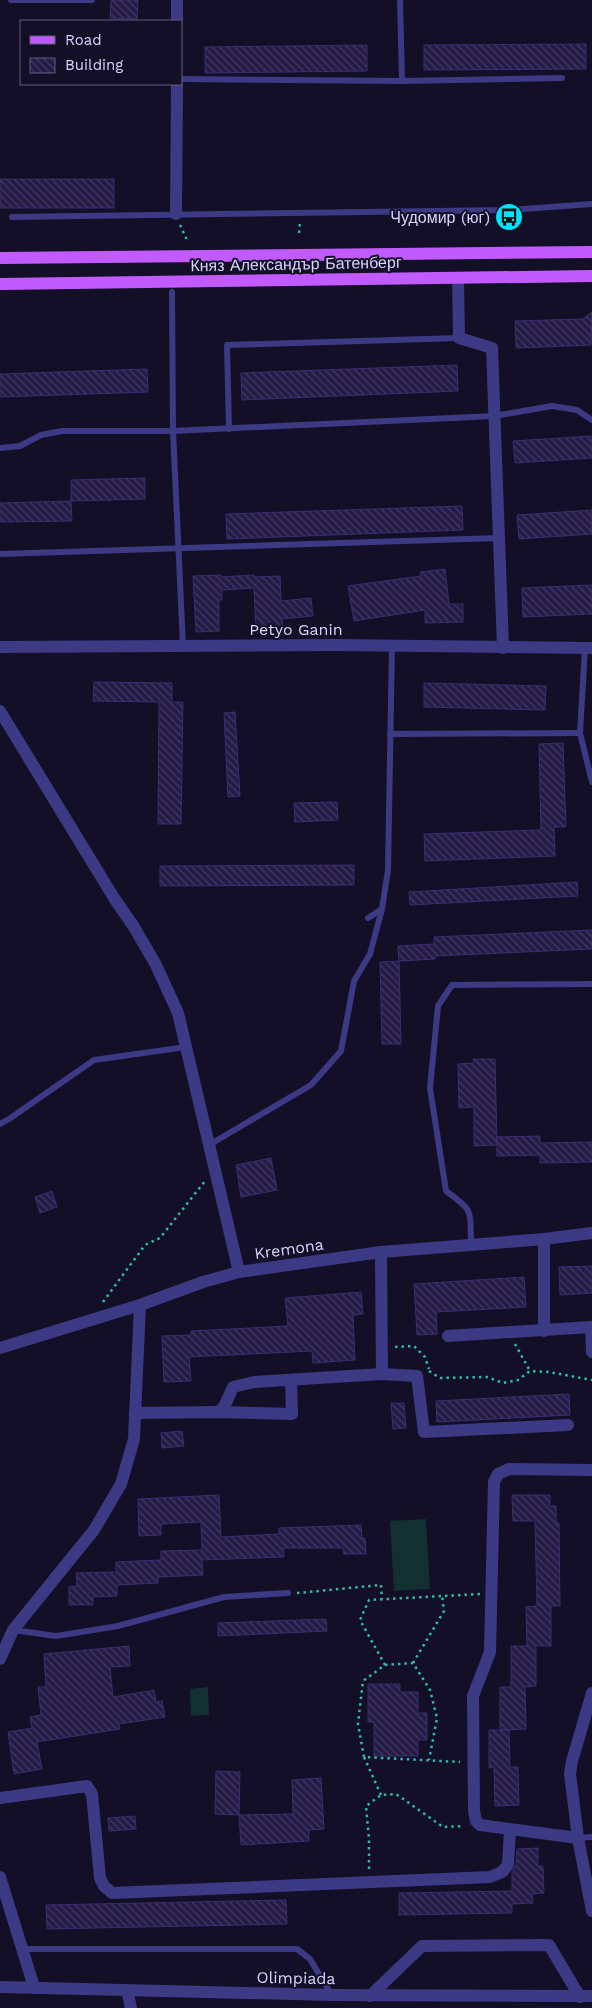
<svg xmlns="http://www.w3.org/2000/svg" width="592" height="2008" font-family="'Work Sans',sans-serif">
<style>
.pitch{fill:#12302f}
.building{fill:url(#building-back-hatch);stroke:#3b2d73}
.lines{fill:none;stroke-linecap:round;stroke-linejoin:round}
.path{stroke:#2fb8b0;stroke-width:2.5;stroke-dasharray:2.5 4;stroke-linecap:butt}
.lane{stroke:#3d3a85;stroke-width:6}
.street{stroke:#3d3a85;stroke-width:12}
.primary{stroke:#c25bff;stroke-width:12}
.labels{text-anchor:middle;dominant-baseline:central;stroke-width:4;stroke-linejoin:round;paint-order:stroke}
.poi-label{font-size:16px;fill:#d9d4ff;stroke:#130f26;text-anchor:end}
.street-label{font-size:16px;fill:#d9d4ff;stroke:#130f26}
</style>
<defs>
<pattern id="building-back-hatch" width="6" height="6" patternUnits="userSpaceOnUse" patternTransform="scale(1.25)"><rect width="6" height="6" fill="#241b47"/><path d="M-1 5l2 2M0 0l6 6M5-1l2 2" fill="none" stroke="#433b63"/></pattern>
</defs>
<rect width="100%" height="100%" fill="#130f26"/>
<g class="pitch">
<path d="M426,1519L430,1589L394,1591L390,1521Z"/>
<path d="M208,1687L209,1715L191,1716L190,1689Z"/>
</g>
<g class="building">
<path d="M111,0H138L137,19L110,18Z"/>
<path d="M586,44V69L424,70V45Z"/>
<path d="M367,45V71L205,73V47Z"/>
<rect x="0" y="179" width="114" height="29"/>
<path d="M592,312L591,345L516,348L515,321L583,319Z"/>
<path d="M457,365L458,391L242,400L241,373Z"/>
<path d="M147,369L148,392L0,397V374Z"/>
<path d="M592,436V458L515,463L513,441Z"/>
<path d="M145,478V499L71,501V480Z"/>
<path d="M71,501L72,521L0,522V503Z"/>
<path d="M462,506L463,530L227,539L226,514Z"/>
<path d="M592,510V534L519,539L517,515Z"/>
<path d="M445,569L449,604H463V622L425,623V610L354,621L348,586L421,576L420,572Z"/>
<path d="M221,575V577L254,575V577L280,576L281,601L311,598L313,616L282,619L283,632L256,633L254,588L222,590V600H219V631L196,632L193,576Z"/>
<path d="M592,585V614L523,617L522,588Z"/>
<path d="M94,682L172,683V702H183L181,824H158L159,702L93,701Z"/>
<path d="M424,683L546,686L545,710L424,707Z"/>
<path d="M235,712L240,796L228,797L224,713Z"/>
<path d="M563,743L566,827H554L555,856L425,861L424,834L541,830L539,744Z"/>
<path d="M337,802L338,820L295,822L294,803Z"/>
<path d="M354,865V885L160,886V866Z"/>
<path d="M577,882L578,896L410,905L409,892Z"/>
<path d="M592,930V949L435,956V959L399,961L398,946L434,944V937Z"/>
<path d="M399,961L401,1044H382L380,962Z"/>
<path d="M473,1059H495L497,1145L474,1146V1107L459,1108L458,1064L474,1063Z"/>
<path d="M540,1136V1143L592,1142V1162L540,1163V1155L497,1156V1137Z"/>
<path d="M271,1158L277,1190L241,1197L236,1165Z"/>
<path d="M52,1191L57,1207L40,1213L35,1197Z"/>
<path d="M592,1266V1293L560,1295L559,1267Z"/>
<path d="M524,1277L526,1307L436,1312L437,1334L417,1335L414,1284Z"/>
<path d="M361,1292L363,1314L353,1315L355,1360L313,1363L312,1351L189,1357L191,1381L164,1382L162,1336L191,1335V1331L288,1326L285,1298Z"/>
<path d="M569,1394L570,1415L437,1422L436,1401Z"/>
<path d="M391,1403H404L406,1428L393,1429Z"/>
<path d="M182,1431L184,1446L162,1448L161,1433Z"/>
<path d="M219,1495L221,1537L279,1534V1528L361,1525L362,1538H365L366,1554H344L343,1548H283L284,1557L202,1560L203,1575L158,1577V1583L117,1585V1596L93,1597V1605H69V1587L77,1586L76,1573L116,1572V1562L161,1560V1551L202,1550L201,1522L161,1524V1535L139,1536L138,1499Z"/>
<path d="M512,1495H550V1506H556V1523H559L560,1606H551V1646H536V1686L525,1687L526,1729L500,1730V1687H511V1646H527L526,1607L537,1606L535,1521H513Z"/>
<path d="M326,1619L327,1631L218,1636V1623Z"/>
<path d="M129,1646L130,1666L110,1667L113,1697L154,1690L156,1702L162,1701L165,1717L119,1724L120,1729L37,1742L42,1769L14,1774L8,1732L32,1728L30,1717L41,1715L38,1687H46L44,1654Z"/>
<path d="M368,1684H400V1692H418V1713H427V1740H418V1756H374V1722H368Z"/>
<path d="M489,1730H509L510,1767H518L519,1805L495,1806L494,1767L489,1768Z"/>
<path d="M216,1771L240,1772L239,1815L215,1814Z"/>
<path d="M321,1778L324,1829L309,1830V1841L241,1845L239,1815L293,1814L292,1780Z"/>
<path d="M135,1816L136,1829L109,1831L108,1818Z"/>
<path d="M538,1848V1866H543L544,1893L532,1894L533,1903L512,1904V1913L399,1915V1893L512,1891V1873L516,1865L517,1849Z"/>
<path d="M286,1900L287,1924L47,1929L46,1905Z"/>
</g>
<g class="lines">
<g class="path">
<path d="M180,225L187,240"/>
<path d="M299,233L300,222"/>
<path d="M103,1302L145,1245L160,1238L205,1181"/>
<path d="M515,1344L530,1371"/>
<path d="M395,1347L414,1346L425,1357L429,1369"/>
<path d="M429,1371L440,1378L487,1377L503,1383L518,1380L530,1371L549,1372L592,1380"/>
<path d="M297,1593L381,1585L382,1599"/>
<path d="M413,1663L444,1611L442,1595"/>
<path d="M385,1665L360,1620L369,1600L480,1594"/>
<path d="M364,1757L358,1724L363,1681L385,1665L413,1663L430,1690L437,1718L429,1760"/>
<path d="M381,1795L364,1757L460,1762"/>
<path d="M369,1869V1839L366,1806L381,1795L396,1794L443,1827L463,1826"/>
</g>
<g class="lane">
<path d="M11,0H92"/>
<path d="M400,0L402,81"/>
<path d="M181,79L402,81L562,78"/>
<path d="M12,217L509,210L592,204"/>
<path d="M172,292L173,431L183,646"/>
<path d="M229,429L227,345L459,338"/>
<path d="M0,448L20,446L41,435L62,431H173L494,416L552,406L577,410L592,420"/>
<path d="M0,554L499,538"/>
<path d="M585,648L580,733L592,782"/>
<path d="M390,734L580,733"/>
<path d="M368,918L382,909L388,870L392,646"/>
<path d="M0,1124L9,1119L94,1060L186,1047"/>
<path d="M209,1145L311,1085L341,1051L354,981L370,954L382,909"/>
<path d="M471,1244C470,1210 474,1211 446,1191L430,1088L438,1006L452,985L592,984"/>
<path d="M13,1630L56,1636L118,1626L224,1597L288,1593"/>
<path d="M578,1838L592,1837"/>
<path d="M22,1949H297L310,1959L331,1994"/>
</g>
<g class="street">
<path d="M177,21V0"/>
<path d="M176,214L177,84"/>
<path d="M458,278L459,338L492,348L503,648"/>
<path d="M0,647L336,645L592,648"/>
<path d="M0,711L114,898L134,927L156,965L178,1013L239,1272"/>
<path d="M381,1252L382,1374"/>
<path d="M544,1331V1239"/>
<path d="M448,1336L591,1327L592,1352"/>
<path d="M0,1348L140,1305L203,1282L239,1272L381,1252L544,1239L592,1233"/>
<path d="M218,1412L224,1407L233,1387L254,1382L382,1374L417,1376L424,1432L568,1425"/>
<path d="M135,1413L218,1412L292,1414L291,1380"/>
<path d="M0,1659L13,1630L94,1530L121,1484L134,1439L140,1305"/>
<path d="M592,1693L572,1761L570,1774L578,1838L592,1911"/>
<path d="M0,1798L87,1786L92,1794L100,1878L104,1886L112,1893L490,1877L502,1872L508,1865L510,1830"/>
<path d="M578,1838L480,1825L476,1821L474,1811L473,1696L490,1652L494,1482L498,1474L509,1469L592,1470"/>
<path d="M0,1877L34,1987"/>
<path d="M0,1987L332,1995L592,1996"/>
<path d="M127,1990L131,2008"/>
<path d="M370,1996L422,1946L549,1945L580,1997"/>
</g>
<g class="primary">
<path d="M0,258L592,252"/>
<path d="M0,284L592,276"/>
</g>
</g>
<defs>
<g id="bus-disc" transform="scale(1.4375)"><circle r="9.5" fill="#00e5ff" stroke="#130f26"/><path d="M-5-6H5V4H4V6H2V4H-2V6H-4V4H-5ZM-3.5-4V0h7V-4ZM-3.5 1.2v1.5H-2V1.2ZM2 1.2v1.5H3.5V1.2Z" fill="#111"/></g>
</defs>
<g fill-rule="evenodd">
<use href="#bus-disc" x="509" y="217"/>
</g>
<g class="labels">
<g class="poi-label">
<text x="490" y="217">Чудомир (юг)</text>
</g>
<g class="street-label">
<text transform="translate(296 264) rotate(-1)">Княз Александър Батенберг</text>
<text x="296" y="629">Petyo Ganin</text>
<text transform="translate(289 1249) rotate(-8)">Kremona</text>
<text transform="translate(296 1978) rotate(1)">Olimpiada</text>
</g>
</g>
<rect x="20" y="20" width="162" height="65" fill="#130f26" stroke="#625e7d"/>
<rect x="30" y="36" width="25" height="8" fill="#c25bff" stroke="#625e7d"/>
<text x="65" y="45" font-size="15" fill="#d9d4ff">Road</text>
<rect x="30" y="58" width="25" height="15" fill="url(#building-back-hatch)" stroke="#625e7d"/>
<text x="65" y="70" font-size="15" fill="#d9d4ff">Building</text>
</svg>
